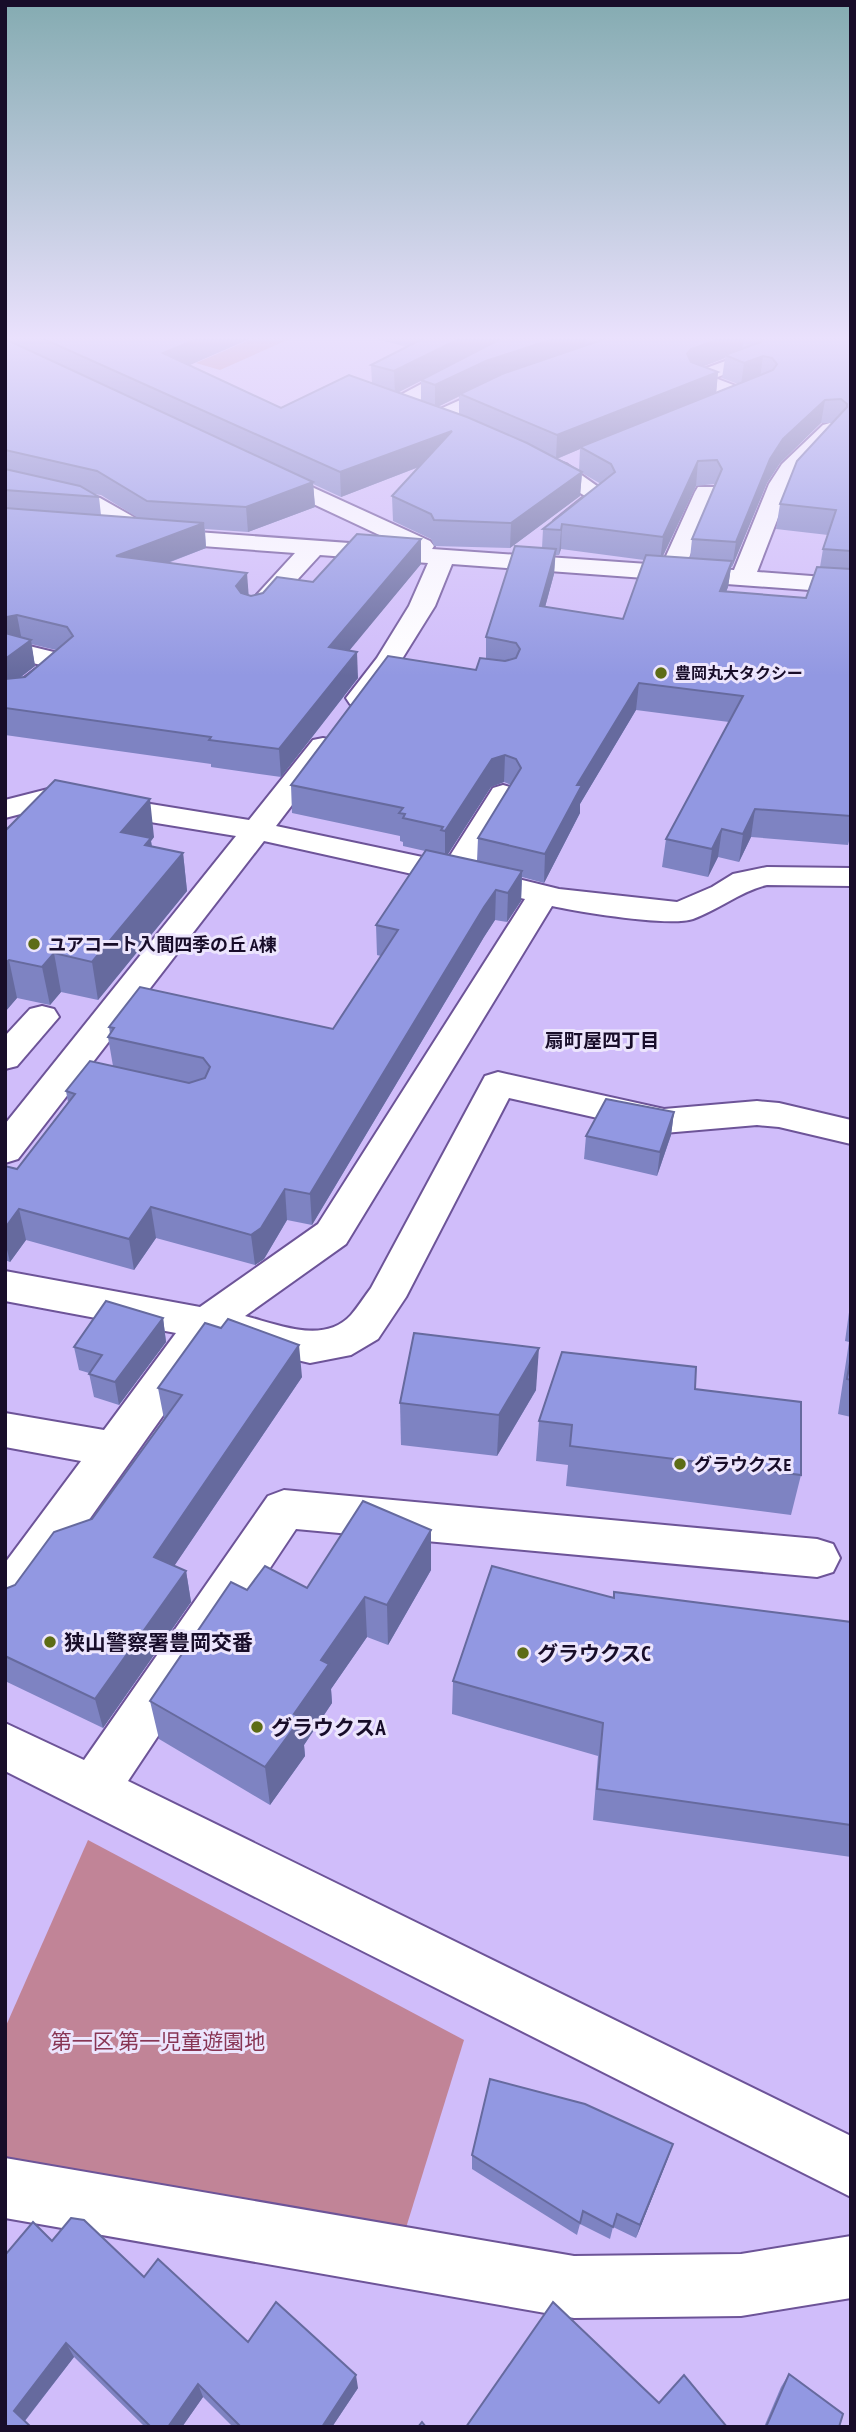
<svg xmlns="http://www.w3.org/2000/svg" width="856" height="2432" font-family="'PT Sans Narrow','Noto Sans JP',sans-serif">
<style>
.green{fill:#c18497}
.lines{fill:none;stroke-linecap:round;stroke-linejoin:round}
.minor-casing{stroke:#6d5498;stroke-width:4}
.minor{fill:#fff;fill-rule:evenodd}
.wall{fill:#7e83c2;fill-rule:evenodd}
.shaded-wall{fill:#666a9e}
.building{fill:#9298e2;stroke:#666a9e;stroke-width:2}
.poi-dot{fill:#5d6c16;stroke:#ece5fd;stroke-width:2.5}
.labels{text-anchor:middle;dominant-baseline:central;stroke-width:6;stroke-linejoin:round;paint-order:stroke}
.far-poi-label{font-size:16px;font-weight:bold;fill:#180d29;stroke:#ece5fd;text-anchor:start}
.poi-label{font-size:18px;font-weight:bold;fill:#180d29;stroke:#ece5fd;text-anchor:start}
.neighbourhood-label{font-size:19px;font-weight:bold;fill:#180d29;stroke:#ece5fd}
.near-poi-label{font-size:21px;font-weight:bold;fill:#180d29;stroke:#ece5fd;text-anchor:start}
.near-park-label{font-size:21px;fill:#883554;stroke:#ece5fd}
</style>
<rect width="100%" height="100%" fill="#d0bdfa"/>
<g class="green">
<path d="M259,336H296L220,370L196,363Z"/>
<path d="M88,1840L464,2040L405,2231L5,2160V2028Z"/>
</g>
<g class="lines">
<g class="minor-casing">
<g id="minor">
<path d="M512,336H536L533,340L405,408H391L388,404L391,400Z"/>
<path d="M750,352L760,358L757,362L715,378L749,391L752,395L749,399H735L690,382L687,378L690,374Z"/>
<path d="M507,379L514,381L517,385L514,389L443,422H429L426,418L429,414Z"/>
<path d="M830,423L837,425L841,429L791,484L757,572L851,579V593L452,564L435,606L397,667L370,704L360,706L350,704L346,698L377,658L409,606L428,563L320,555L263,617L254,620L245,617L241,612L295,553L148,542L84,508L5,490V476L100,498L155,529L405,547L260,479L257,474L260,469L268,467L430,541L434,546L432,549L662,565L695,492L698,487H714L717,492L685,567L734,570L769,484L782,464L823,425Z"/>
<path d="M534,452L566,464L611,496L574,526H558L554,521L585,496L550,474L526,464L523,459L526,454Z"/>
<path d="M21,644L70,656L74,662L28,702L5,704V688H11L41,665L12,658L8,652L12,646Z"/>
<path d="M323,738L333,740L337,746L276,826L446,862L493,788L503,785L513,788L518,794L473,868L559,889L677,902L712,887L733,874L767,867L851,868V886L767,885C741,891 718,910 693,919C669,927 580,912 552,906L346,1244L245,1316C277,1324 324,1345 351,1315C358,1307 364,1297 371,1288L485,1076L498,1072L664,1109L757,1101L779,1103L851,1120V1144L779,1127L757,1125L664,1133L509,1098L406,1297L378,1339L351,1355L310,1363L216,1341L22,1614L5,1620V1563L81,1461L5,1447V1413L104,1430L176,1333L5,1301V1271L200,1307L318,1224L525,899L264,841L18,1159L5,1163V1124L236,836L52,806L5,818V800L52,788L249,820L313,740Z"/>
<path d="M42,1006L54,1009L59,1017L17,1066L5,1069V1036L30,1009Z"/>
<path d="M284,1490L817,1539L833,1544L840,1558L833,1572L817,1577L296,1529L128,1781L851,2136V2197L5,1771V1723L84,1760L268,1496Z"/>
<path d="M5,2158L574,2256L741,2254L851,2236V2298L741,2316L574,2318L5,2218Z"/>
</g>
</g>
<use href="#minor" class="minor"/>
</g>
<g class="wall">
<path d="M5,336H256L189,365L281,408L372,383L371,365L406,347L367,336H851V833L848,845L751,837L739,862L718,857L708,877L662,867L666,839L729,722L636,710L580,804V813L544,883L522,877L521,901L507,922L495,920L484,937L312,1225L287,1220L264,1259L255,1265L156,1238L134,1270L26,1240L10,1262L5,1260V1166L17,1169L68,1102L66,1091L113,1066L108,1037L110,1034L109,1027L333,1029L381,956L377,955L376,925L425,851L403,846V842L400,841V836L292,813L291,785L476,670L486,658V637L542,548L543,529L601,484L582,473L580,496L510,548L434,546L431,539L393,521L392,496L419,467L341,497L313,484L315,507L248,532L205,529L206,548L168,563L251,596L313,582L421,564L349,650L358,678L281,777L211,767V764L5,735ZM725,358L722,378L738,384L716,393L718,372L703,366ZM421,381V401L398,393L403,390ZM459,396V414L438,407ZM821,423H833L780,504L776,529L828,535L823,549L820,567L806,598L726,592L728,587L731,567H732L767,483L780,463ZM580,449L579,471L557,459ZM714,484L715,486L692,539L690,558L663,556L696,486ZM93,494L101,495L138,518L101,515L99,497ZM561,549L644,560L623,619L545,607L554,574L555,555H559ZM31,644L56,650L25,677L20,678L35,666ZM504,782L511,785L478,838L477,861L447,855L491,787Z"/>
<path d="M5,831L154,837L151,841L152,847L183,853L187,891L98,1000L61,992L50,1005L17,998L5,1012Z"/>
<path d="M674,1112L671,1135L657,1176L584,1159L586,1136Z"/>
<path d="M851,1298V1417L838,1414L849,1342L845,1341Z"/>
<path d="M163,1318L166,1342L119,1405L94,1397L89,1373L79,1370L74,1347Z"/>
<path d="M221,1328L302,1377L174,1566L186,1571L191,1602L103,1728L5,1681V1589L15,1585L92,1519L164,1419L158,1388Z"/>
<path d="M695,1389L801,1475L791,1515L566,1486L568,1465L536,1461L539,1421Z"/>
<path d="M536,1390L497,1456L401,1445L400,1403Z"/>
<path d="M431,1530V1570L388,1645L367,1637L331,1689L332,1703L304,1745L305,1756L270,1805L159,1739L150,1701L247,1590L307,1588Z"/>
<path d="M613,1598L851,1622V1857L593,1820L598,1756L452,1714L453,1681Z"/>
<path d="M673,2144L668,2158L636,2238L613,2227L610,2239L580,2224L577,2235L472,2169V2155Z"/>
<path d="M52,2241L144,2277L248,2342L358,2388L332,2427H233L203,2397L182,2427H145L74,2357L25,2421L5,2427Z"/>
<path d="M789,2374L839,2427H764L781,2387Z"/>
</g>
<g class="shaded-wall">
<path d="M204,336H256L165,376L163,353Z"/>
<path d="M465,336H507L395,394L394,371Z"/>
<path d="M562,336H586L585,350L460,394V396L435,408V385L486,361Z"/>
<path d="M728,336H744L742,352L725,355V358L689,372L687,354L691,349Z"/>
<path d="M763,356L760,379L741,385L744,363Z"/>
<path d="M718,372L716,395L580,447V449L556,459L557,435Z"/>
<path d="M825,400L821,423L780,463L767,483L732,567L736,542L770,459L783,439Z"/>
<path d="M452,431V454L341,497L340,472Z"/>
<path d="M698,461L696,486L660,562L663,537Z"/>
<path d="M582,472L580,496L510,548L511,523Z"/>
<path d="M313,482L315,507L248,532L246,507Z"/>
<path d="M204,523L206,548L119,581L116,556Z"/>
<path d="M562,524L561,549L559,555L561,530Z"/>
<path d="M421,539V564L330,674L329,647Z"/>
<path d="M556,549L554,574L538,633L540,606Z"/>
<path d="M732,561L728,587L716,617L720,591Z"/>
<path d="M247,573L249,599L238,612L236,586Z"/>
<path d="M17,615L22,641L5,647V619L7,617Z"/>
<path d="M31,640L35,666L10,685L5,686V659Z"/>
<path d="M357,652L358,678L281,777L279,749Z"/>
<path d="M639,683L636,710L580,804V813L544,883L545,854L577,785Z"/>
<path d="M505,755L504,782L491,787L445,859V831L492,759Z"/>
<path d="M150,799L154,837L151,841L156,876L121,832Z"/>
<path d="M755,809L751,837L739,862L743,834Z"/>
<path d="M722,829L718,857L708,877L712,849Z"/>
<path d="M183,853L187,891L98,1000L92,962Z"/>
<path d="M522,871L521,901L507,922L508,893Z"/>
<path d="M496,890L495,920L484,937L312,1225L310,1194L484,907Z"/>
<path d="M54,953L61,992L50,1005L42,967Z"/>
<path d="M9,960L17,998L5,1012V963Z"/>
<path d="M674,1112L671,1135L657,1176L660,1152Z"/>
<path d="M285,1189L287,1220L264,1259L255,1265L251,1235Z"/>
<path d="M151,1207L156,1238L134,1270L129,1239Z"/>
<path d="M19,1209L26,1240L10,1262L5,1241V1228Z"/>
<path d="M163,1318L166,1342L119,1405L115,1382Z"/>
<path d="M299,1345L302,1377L160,1587L154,1557Z"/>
<path d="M539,1348L536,1390L497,1456L499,1415Z"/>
<path d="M431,1530V1570L388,1645L387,1605Z"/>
<path d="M186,1571L191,1602L103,1728L95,1699Z"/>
<path d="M365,1597L367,1637L331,1689L332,1703L304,1745L305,1756L270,1805L265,1767L321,1660Z"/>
<path d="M673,2144L668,2158L636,2238L640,2225Z"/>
<path d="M66,2343L74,2357L23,2423L14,2411Z"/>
<path d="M356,2375L358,2388L332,2427H322Z"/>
<path d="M198,2384L203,2397L182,2427H168Z"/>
</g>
<g class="building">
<path d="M37,336H204L163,353L281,408L349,375L467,417L527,443L582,472L511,523L434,520L431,514L392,496L452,431L340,472Z"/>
<path d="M428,336H465L394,371L371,365Z"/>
<path d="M506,336H562L486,361L435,385L421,380Z"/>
<path d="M606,336H728L691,349L687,354L691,362L718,372L557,435L460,394L502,374L602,340Z"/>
<path d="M765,336H851V551L823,549L836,510L780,504L797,461L847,407V404L841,399L825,400L783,439L770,459L736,542L692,539L722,469L717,460L698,461L663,537L562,524L561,530L543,529L615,472L611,464L580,447L773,370L777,364L772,358L763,356L744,363L725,355L761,342Z"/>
<path d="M5,339L313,482L246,507L147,501L97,471L5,450Z"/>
<path d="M5,469L80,486L99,497L5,490Z"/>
<path d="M5,508L204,523L116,556L247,573L236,586L241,593L251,596L263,593L277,577L313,582L357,534L421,539L329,647L357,652L279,749L209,740L211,737L5,708V679L25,677L73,636L67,627L17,615L7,617L5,619Z"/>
<path d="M515,546L556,549L540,606L623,619L646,555L732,561L720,591L806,598L817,567L851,569V816L755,809L743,834L722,829L712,849L666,839L743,696L639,683L577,785H582L545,854L478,838L521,768L516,759L505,755L492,759L445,831L441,830L443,827L403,818L405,814L399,813L403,808L291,785L388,656L476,670L480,658L505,661L516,658L520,649L516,643L486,637Z"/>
<path d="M5,633L31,640L5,659Z"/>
<path d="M55,780L150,799L121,832L151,838L145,845L183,853L92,962L54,953L42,967L9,960L5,963V831Z"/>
<path d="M426,850L522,871L508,893L496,890L484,907L310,1194L285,1189L261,1228L251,1235L151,1207L129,1239L19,1209L5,1228V1166L17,1169L75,1094L66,1091L90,1061L189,1083L205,1078L210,1067L203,1058L108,1037L114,1028L109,1027L140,987L333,1029L398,930L376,925Z"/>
<path d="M606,1099L674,1112L660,1152L586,1136Z"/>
<path d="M106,1301L163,1318L115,1382L89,1374L102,1355L74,1347Z"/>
<path d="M228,1319L299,1345L154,1557L186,1571L95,1699L5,1656V1589L15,1585L54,1532L92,1519L182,1395L158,1388L205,1323L221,1328Z"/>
<path d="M414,1333L539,1348L499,1415L400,1403Z"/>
<path d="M562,1352L696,1367L695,1389L801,1402V1475L570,1446L572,1425L539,1421Z"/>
<path d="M851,1356V1380L847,1379Z"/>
<path d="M363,1501L431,1530L387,1605L365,1597L321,1660L329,1664L294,1714L301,1718L265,1767L150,1701L231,1582L247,1590L265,1566L307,1588Z"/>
<path d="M492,1566L614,1598V1592L851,1622V1825L597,1789L603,1723L453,1681Z"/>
<path d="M490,2079L585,2104L673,2144L640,2225L617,2214L613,2227L583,2211L580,2223L472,2155Z"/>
<path d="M71,2218L84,2220L144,2277L158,2259L248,2342L276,2302L356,2375L322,2427H241L198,2384L168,2427H151L66,2343L14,2411L31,2427H5V2255L33,2222L52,2241Z"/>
<path d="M553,2302L659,2403L684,2375L727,2427H466Z"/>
<path d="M789,2374L843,2414L839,2427H766Z"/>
<path d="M422,2422L426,2427H418Z"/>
</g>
<linearGradient id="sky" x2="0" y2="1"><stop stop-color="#84abb1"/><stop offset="0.5" stop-color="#eae1fd"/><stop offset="1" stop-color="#eae1fd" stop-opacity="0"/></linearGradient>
<rect width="856" height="676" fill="url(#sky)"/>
<g class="poi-dot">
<circle cx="661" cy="673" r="7"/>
<circle cx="34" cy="944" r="7"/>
<circle cx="680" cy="1464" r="7"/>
<circle cx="50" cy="1642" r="7"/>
<circle cx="523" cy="1653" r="7"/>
<circle cx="257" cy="1727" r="7"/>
</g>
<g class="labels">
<g class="far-poi-label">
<text x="675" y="673">豊岡丸大タクシー</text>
</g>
<g class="poi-label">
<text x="48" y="944">ユアコート入間四季の丘 A棟</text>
<text x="694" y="1464">グラウクスE</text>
</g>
<g class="neighbourhood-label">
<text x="602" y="1040">扇町屋四丁目</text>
</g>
<g class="near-poi-label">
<text x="64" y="1642">狭山警察署豊岡交番</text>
<text x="537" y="1653">グラウクスC</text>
<text x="271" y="1727">グラウクスA</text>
</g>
<g class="near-park-label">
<text x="158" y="2041">第一区 第一児童遊園地</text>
</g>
</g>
<rect width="856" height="2432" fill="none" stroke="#180d29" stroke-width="14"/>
</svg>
